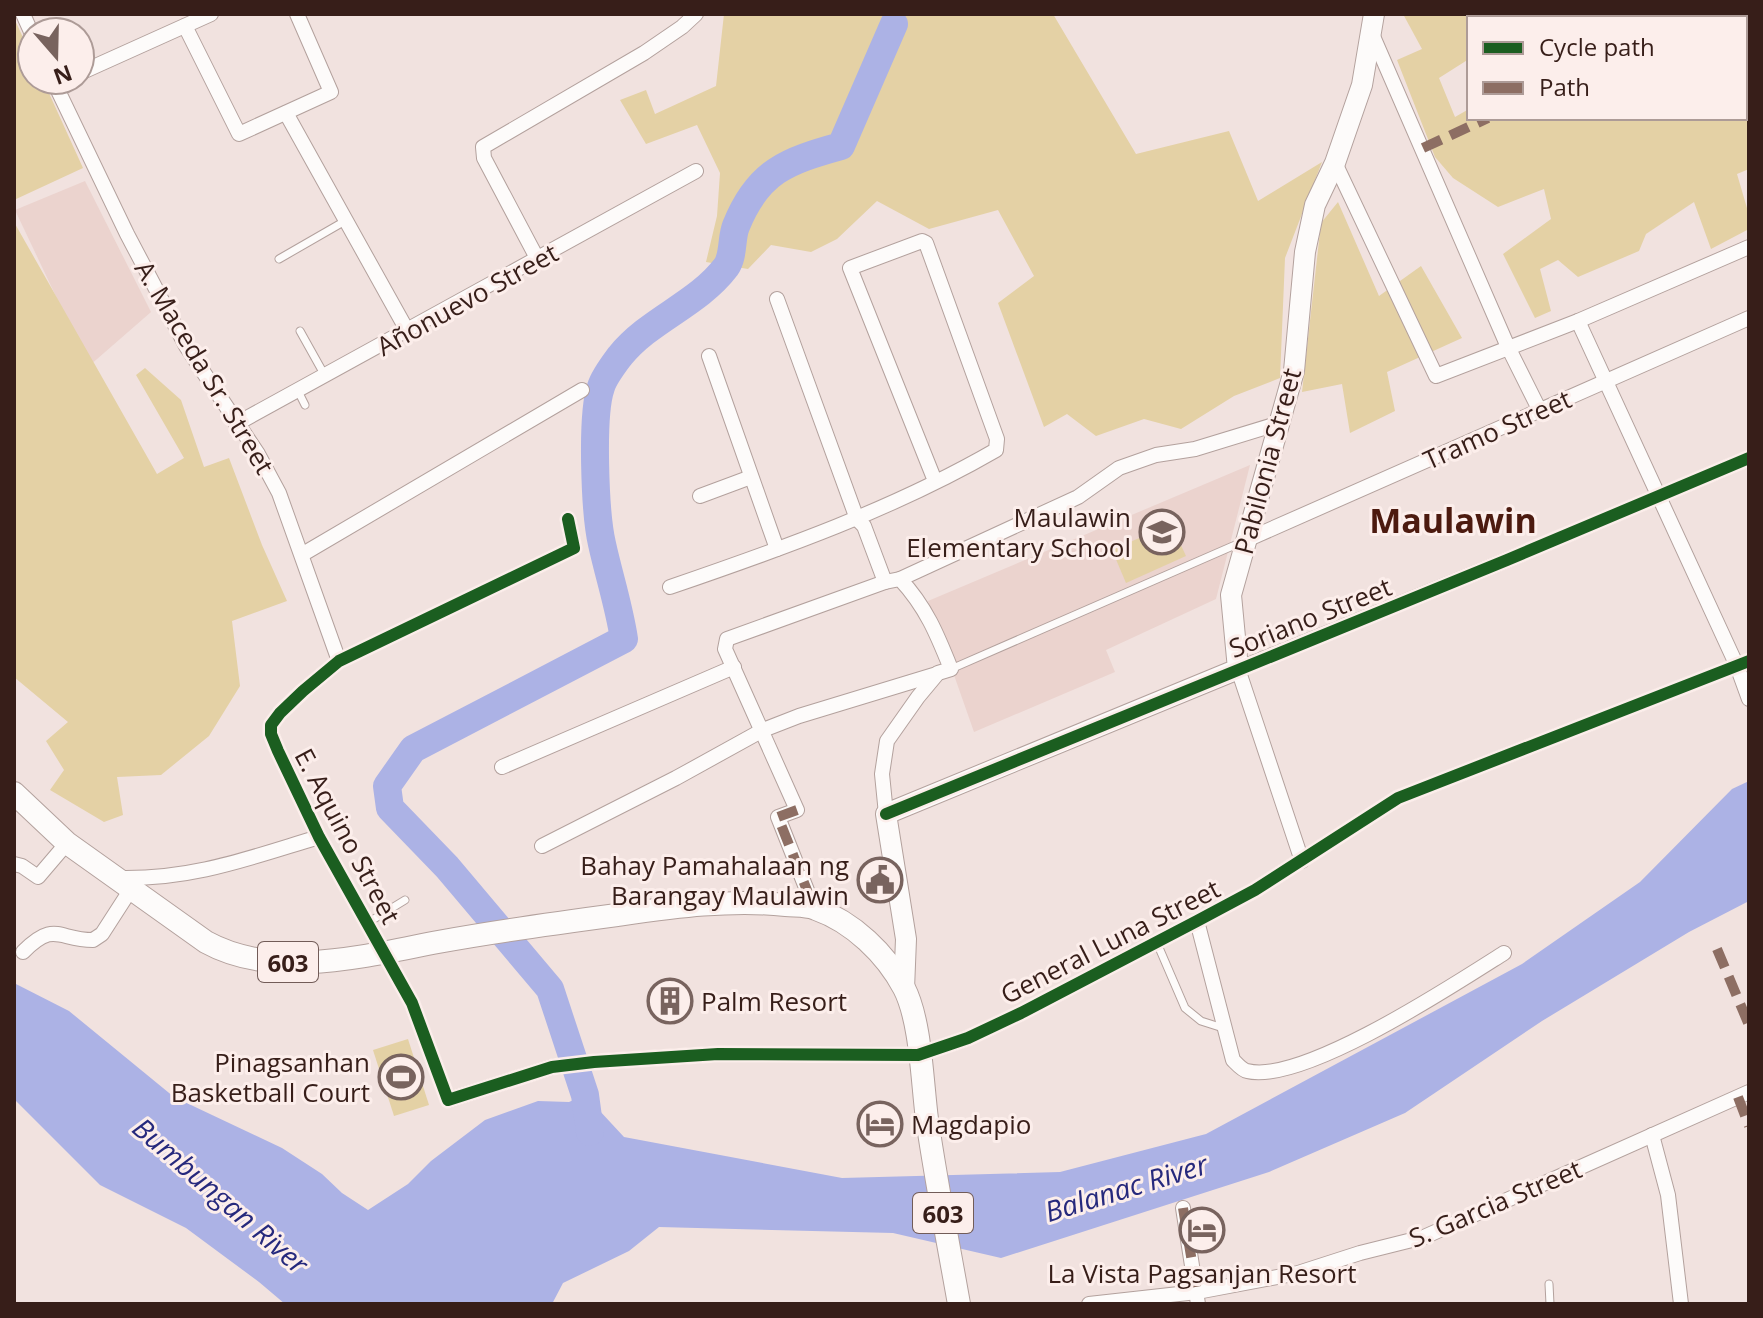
<svg xmlns="http://www.w3.org/2000/svg" width="1763" height="1318" font-family="'Open Sans',sans-serif">
<style>
.built{fill:#ebd3ce}
.green{fill:#e4d1a5}
.water{fill:#acb2e5}
.lines{fill:none;stroke-linecap:round;stroke-linejoin:round}
.river{stroke:#acb2e5;stroke-width:28}
.lane-casing{stroke:#b3a19d;stroke-width:9}
.street-casing{stroke:#b3a19d;stroke-width:16}
.secondary-casing{stroke:#b3a19d;stroke-width:22}
.primary-casing{stroke:#b3a19d;stroke-width:24}
.lane{stroke:#fdfbfa;stroke-width:7}
.street{stroke:#fdfbfa;stroke-width:14}
.secondary{stroke:#fdfbfa;stroke-width:20}
.primary{stroke:#fdfbfa;stroke-width:22}
.quiet{stroke:#8d6e63;stroke-width:10;stroke-dasharray:20 10;stroke-linecap:butt}
.cycleway-casing{stroke:#fceeeb;stroke-width:17}
.cycleway{stroke:#1b5e20;stroke-width:12}
.labels{text-anchor:middle;dominant-baseline:central;stroke-width:6;stroke-linejoin:round;paint-order:stroke}
.shield{fill:#fceeeb;stroke:#725c58;stroke-width:2}
.shield-label{font-size:24px;font-weight:bold;fill:#371e19}
.street-label{font-size:26px;fill:#371e19;stroke:#fceeeb}
.poi-label{font-size:26px;fill:#371e19;stroke:#fceeeb;text-anchor:end}
.water-label{font-size:28px;font-style:italic;fill:#26297d;stroke:#fceeeb}
.district-label{font-size:34px;font-weight:bold;fill:#4c1a0f;stroke:#fceeeb}
</style>
<rect width="100%" height="100%" fill="#f1e2df"/>
<g class="built">
<path d="M85,181L151,312L89,366L15,210Z"/>
<path d="M1250,465L1216,599L1106,650L1115,672L974,732L928,601Z"/>
</g>
<g class="green">
<path d="M724,14H1053L1136,154L1229,131L1258,201L1322,162L1285,258L1280,378L1234,396L1181,429L1144,419L1096,436L1067,414L1044,427L998,303L1034,276L998,210L929,229L877,201L837,239L811,252L771,245L748,269L706,262L717,216L720,173L697,125L646,144L620,100L646,90L655,114L716,86Z"/>
<path d="M1403,14H1645L1648,18H1469V59L1439,78L1455,117L1469,109V118H1745V47L1749,45V169L1737,174L1749,215V229L1711,249L1694,202L1646,234L1639,251L1578,277L1558,260L1540,269L1551,311L1535,318L1503,254L1551,219L1544,189L1498,207L1453,178L1435,157L1397,60L1422,49Z"/>
<path d="M14,18L32,57V80H43L83,168L14,200Z"/>
<path d="M1338,202L1379,296L1421,266L1462,338L1387,372L1395,411L1350,433L1342,384L1302,392L1321,223Z"/>
<path d="M14,222L157,474L184,458L136,375L145,368L181,400L204,467L229,458L262,545L287,601L232,621L240,686L209,736L161,775L117,777L123,815L104,822L50,790L64,770L46,741L68,722L14,677Z"/>
<path d="M1171,524L1186,556L1126,583L1112,550Z"/>
<path d="M408,1039L429,1105L394,1116L373,1050Z"/>
</g>
<path class="water" d="M1749,781V901L1689,932L1542,1021L1405,1113L1269,1172L1001,1258L893,1233L659,1227L629,1251L563,1283L552,1304H285L259,1282L186,1228L100,1185L14,1099V983L69,1011L174,1097L282,1148L322,1174L342,1193L368,1210L408,1184L431,1161L485,1120L538,1101L569,1102L585,1095L624,1137L842,1178L1060,1172L1206,1134L1522,964L1640,882L1732,789Z"/>
<g class="lines">
<path class="river" d="M590,1132L585,1095L550,989L447,867L390,808L387,786L413,749L624,639C619,606 609,576 602,544C595,514 591,415 601,387C604,377 614,364 620,356C650,319 697,305 726,267C734,256 731,238 736,226C758,171 787,161 841,146L894,24"/>
<g class="lane-casing">
<g id="lane">
<path d="M279,259L345,221"/>
<path d="M300,331L324,374"/>
<path d="M298,391L305,405"/>
<path d="M951,669L1242,542"/>
<path d="M369,922L405,900"/>
<path d="M1157,943L1185,1008L1201,1021L1223,1028"/>
<path d="M1549,1284L1550,1304"/>
</g>
</g>
<g class="street-casing">
<g id="street">
<path d="M23,14L32,34"/>
<path d="M185,26L239,134L331,92L297,14"/>
<path d="M1372,34L1508,347L1540,411"/>
<path d="M80,73L211,14"/>
<path d="M53,80L127,234L186,346L258,454L279,493L339,661"/>
<path d="M286,113L408,332"/>
<path d="M1335,163L1436,376L1578,321L1749,247"/>
<path d="M538,260L484,158L483,147L644,53L682,27L696,14"/>
<path d="M777,299L857,519L864,526L885,582"/>
<path d="M1578,321L1737,666L1749,699"/>
<path d="M709,356L777,549"/>
<path d="M236,424L696,171"/>
<path d="M700,496L751,477"/>
<path d="M568,519L574,548L339,661L303,691L280,713L271,725V734L278,751L319,837L412,1003L448,1100L552,1067L594,1062L718,1054L918,1055L968,1038L1021,1013L1197,921L1255,890L1398,798L1749,661"/>
<path d="M1244,541L1749,318"/>
<path d="M303,554L582,390"/>
<path d="M900,579L1078,497L1119,468L1156,455L1195,449L1280,423"/>
<path d="M670,587C781,549 894,509 996,450L997,439L926,243L922,241L850,268L935,481"/>
<path d="M502,767L734,667"/>
<path d="M542,846L676,778L763,730L799,716L937,674"/>
<path d="M1302,861L1238,669L1507,560L1749,458"/>
<path d="M14,864L22,866L38,877L67,843"/>
<path d="M117,878C192,880 249,858 319,837"/>
<path d="M814,908L778,817L797,810L725,649L727,639L885,582L900,579C926,607 937,634 951,669L938,673L918,697L887,741L882,774L886,814"/>
<path d="M1197,921L1233,1060C1237,1064 1242,1070 1247,1071C1302,1085 1455,984 1504,953"/>
<path d="M23,952C55,920 58,940 93,940L102,934L131,889"/>
<path d="M1652,1135L1668,1195L1681,1304"/>
<path d="M1183,1208L1198,1304"/>
<path d="M1089,1304L1197,1292L1298,1273L1360,1253L1424,1237L1749,1092"/>
</g>
</g>
<g class="secondary-casing">
<path id="secondary" d="M904,989L906,939L886,814L1238,669L1231,595L1294,371L1305,252L1315,205L1335,163L1362,85L1374,14"/>
</g>
<g class="primary-casing">
<path id="primary" d="M14,793L67,843L206,942C275,980 365,956 438,942C497,931 557,923 617,915C674,907 729,899 786,905C795,906 807,905 816,909C853,922 886,954 904,988C921,1021 922,1081 927,1119C936,1181 948,1242 959,1304"/>
</g>
<use href="#lane" class="lane"/>
<use href="#street" class="street"/>
<use href="#secondary" class="secondary"/>
<use href="#primary" class="primary"/>
<g class="quiet">
<path d="M1664,18L1677,14"/>
<path d="M1423,148L1488,118"/>
<path d="M797,810L778,817L814,908"/>
<path d="M1717,949L1749,1025"/>
<path d="M1738,1097L1749,1126"/>
<path d="M1183,1208L1197,1292"/>
</g>
<g class="cycleway-casing">
<g id="cycleway">
<path d="M568,519L574,548L339,661L303,691L280,713L271,725V734L278,751L319,837L412,1003L448,1100L552,1067L594,1062L718,1054L918,1055L968,1038L1021,1013L1197,921L1255,890L1398,798L1749,661"/>
<path d="M886,814L1507,560L1749,458"/>
</g>
</g>
<use href="#cycleway" class="cycleway"/>
</g>
<defs>
<g id="school-ring" transform="scale(2.3)"><circle r="9.5" fill="#fceeeb" stroke="#78635e" stroke-width="1.5"/><path d="M0-5L7-2L0 1L-7-2ZM-4 1L0 2.5L4 1V4Q0 6-4 4Z" fill="#78635e"/></g>
<g id="civic-ring" transform="scale(2.3)"><circle r="9.5" fill="#fceeeb" stroke="#78635e" stroke-width="1.5"/><path d="M-.6-6.5H3V-4.5H.6V-3L4-1V1h2V6H-6V1h2V-1L-.6-3ZM-1.2 2.5V6h2.4V2.5Z" fill="#78635e"/></g>
<g id="building-ring" transform="scale(2.3)"><circle r="9.5" fill="#fceeeb" stroke="#78635e" stroke-width="1.5"/><path d="M-4-6H4V6H1V3H-1V6H-4ZM-2.5-4.3h1.7v1.8h-1.7ZM.8-4.3h1.7v1.8H.8ZM-2.5-1h1.7V.8h-1.7ZM.8-1h1.7V.8H.8Z" fill="#78635e"/></g>
<g id="stadium-ring" transform="scale(2.3)"><circle r="9.5" fill="#fceeeb" stroke="#78635e" stroke-width="1.5"/><path d="M0-5a6.5 5 0 1 0 0 10a6.5 5 0 1 0 0-10ZM-3.5-1.8h7v3.6h-7Z" fill="#78635e"/></g>
<g id="hotel-ring" transform="scale(2.3)"><circle r="9.5" fill="#fceeeb" stroke="#78635e" stroke-width="1.5"/><path d="M-6-4.5h1.5V1H6V5H4.5V3h-9V5H-6ZM-4 0a1.8 1.8 0 1 1 3.6 0ZM.5 0V-2.5h3Q6-2.5 6 0Z" fill="#78635e"/></g>
</defs>
<g fill-rule="evenodd">
<use href="#school-ring" x="1162" y="532"/>
<use href="#civic-ring" x="880" y="880"/>
<use href="#building-ring" x="670" y="1001"/>
<use href="#stadium-ring" x="401" y="1077"/>
<use href="#hotel-ring" x="880" y="1124"/>
<use href="#hotel-ring" x="1202" y="1230"/>
</g>
<g class="labels">
<g class="shield">
<rect x="258" y="942" width="60" height="40" rx="6"/>
<rect x="913" y="1193" width="60" height="40" rx="6"/>
</g>
<g class="shield-label">
<text x="288" y="962">603</text>
<text x="943" y="1213">603</text>
</g>
<g class="street-label">
<text transform="translate(467 299) rotate(-29)">Añonuevo Street</text>
<text transform="translate(205 367) rotate(59)">A. Maceda Sr. Street</text>
<text transform="translate(1497 429) rotate(-24)">Tramo Street</text>
<text transform="translate(1267 461) rotate(-75)">Pabilonia Street</text>
<text transform="translate(1310 617) rotate(-22)">Soriano Street</text>
<text transform="translate(348 836) rotate(62)">E. Aquino Street</text>
<text transform="translate(1110 941) rotate(-27)">General Luna Street</text>
<text transform="translate(1495 1203) rotate(-23)">S. Garcia Street</text>
</g>
<g class="poi-label">
<text x="1131" y="517">Maulawin<tspan x="1131" dy="30">Elementary School</tspan></text>
<text x="849" y="865">Bahay Pamahalaan ng<tspan x="849" dy="30">Barangay Maulawin</tspan></text>
<text x="701" y="1001" text-anchor="start">Palm Resort</text>
<text x="370" y="1062">Pinagsanhan<tspan x="370" dy="30">Basketball Court</tspan></text>
<text x="911" y="1124" text-anchor="start">Magdapio</text>
<text x="1202" y="1273" text-anchor="middle">La Vista Pagsanjan Resort</text>
</g>
<g class="water-label">
<text transform="translate(1126 1187) rotate(-17)">Balanac River</text>
<text transform="translate(221 1195) rotate(41)">Bumbungan River</text>
</g>
<g class="district-label">
<text x="1453" y="520">Maulawin</text>
</g>
</g>
<rect width="1763" height="1318" fill="none" stroke="#371e19" stroke-width="32"/>
<rect x="1467" y="16" width="280" height="104" fill="#fceeeb" stroke="#ad9b97" stroke-width="2"/>
<rect x="1483" y="42" width="40" height="12" fill="#1b5e20" stroke="#ad9b97" stroke-width="2"/>
<text x="1539" y="56" font-size="24" fill="#371e19">Cycle path</text>
<rect x="1483" y="82" width="40" height="12" fill="#8d6e63" stroke="#ad9b97" stroke-width="2"/>
<text x="1539" y="96" font-size="24" fill="#371e19">Path</text>
<g transform="translate(56 56) rotate(160)"><circle r="38" fill="#fceeeb" stroke="#ad9b97" stroke-width="2"/>
<path d="M0-6L14 30L0 20L-14 30Z" fill="#78635e"/>
<text y="-12" font-size="22" font-weight="bold" text-anchor="middle" fill="#371e19">N</text>
</g>
</svg>
